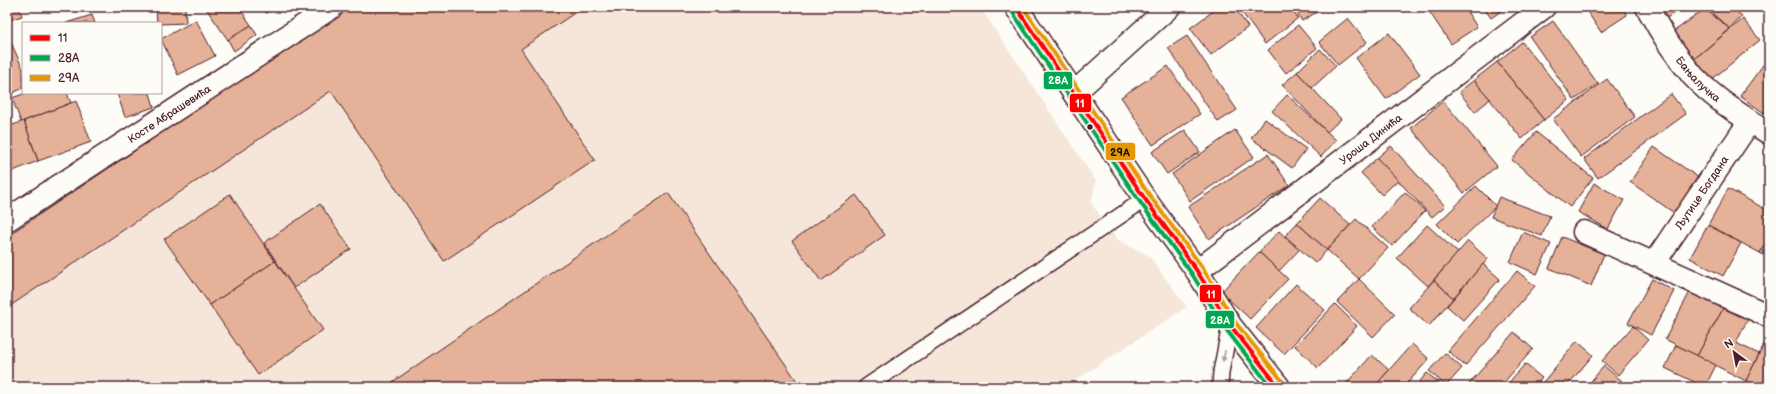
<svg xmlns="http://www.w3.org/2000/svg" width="1776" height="394" font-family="'Balsamiq Sans',sans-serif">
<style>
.built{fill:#f6e6da}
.building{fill:#e5b198;stroke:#4a1f2b}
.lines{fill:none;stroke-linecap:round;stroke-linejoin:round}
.service-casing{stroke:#4a1f2b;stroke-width:18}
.minor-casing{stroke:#4a1f2b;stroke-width:25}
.tertiary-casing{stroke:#4a1f2b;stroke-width:25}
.service{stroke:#fdfcf7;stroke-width:15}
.minor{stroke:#fdfcf7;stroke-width:22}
.tertiary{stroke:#fdfcf7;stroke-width:22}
.bus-1-casing{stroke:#fdfcf7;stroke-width:7}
.bus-2-casing{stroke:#fdfcf7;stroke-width:7}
.bus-3-casing{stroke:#fdfcf7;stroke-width:7}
.bus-1{stroke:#f00;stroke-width:4}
.bus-2{stroke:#00a651;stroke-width:4}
.bus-3{stroke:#e69804;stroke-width:4}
.oneway{fill:#ac999b}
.bus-dot{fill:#4a1f2b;stroke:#fdfcf7;stroke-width:1.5}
.labels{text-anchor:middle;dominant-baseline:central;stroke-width:3.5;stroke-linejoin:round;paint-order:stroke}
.street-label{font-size:11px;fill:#4a1f2b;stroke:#fdfcf7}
.line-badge{stroke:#fdfcf7;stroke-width:1.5}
.badge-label{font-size:11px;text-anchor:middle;font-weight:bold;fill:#fff}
.pale-badge-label{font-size:11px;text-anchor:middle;font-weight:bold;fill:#111}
</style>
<rect width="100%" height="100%" fill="#fdfcf7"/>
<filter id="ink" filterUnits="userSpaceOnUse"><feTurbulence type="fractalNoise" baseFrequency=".025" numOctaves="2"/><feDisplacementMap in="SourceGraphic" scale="8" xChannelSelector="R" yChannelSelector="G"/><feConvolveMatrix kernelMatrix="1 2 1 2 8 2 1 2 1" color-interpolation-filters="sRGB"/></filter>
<g filter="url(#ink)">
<path class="built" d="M350,7H980L1096,181L1091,203L1118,240L1149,256L1187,307L1065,387H7V236Z"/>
<g class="building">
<path d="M7,7H19L22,16L7,21Z"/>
<path d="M156,7H185L186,23L161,24V23H157Z"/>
<path d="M205,7H239L251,25L228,40Z"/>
<path d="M262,7H276L266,13Z"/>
<path d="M350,7H578L579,10L521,49L595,160L444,261L331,91L7,308V236Z"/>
<path d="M1219,7H1234L1248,27L1211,55L1190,28Z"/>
<path d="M1238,7H1289L1298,18L1265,44Z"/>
<path d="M1293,7H1325L1302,21Z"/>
<path d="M1426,7H1464L1477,27L1451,44Z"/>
<path d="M1483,7H1507L1491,18Z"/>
<path d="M1584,7H1622L1627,15L1601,32Z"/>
<path d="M1651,7H1684L1660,22Z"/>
<path d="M1705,7H1731L1742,16L1730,29Z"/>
<path d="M1705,9L1730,29L1688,64L1666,37Z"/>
<path d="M92,15L95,23H66Z"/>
<path d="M1348,18L1367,42L1338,65L1319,42Z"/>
<path d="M1743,19L1760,40L1705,85L1688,64Z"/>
<path d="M196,20L215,56L178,75L161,39Z"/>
<path d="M1553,21L1598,84L1574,100L1530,37Z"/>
<path d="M251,25L257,35L234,51L228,40Z"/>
<path d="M1298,25L1317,48L1286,73L1268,50Z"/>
<path d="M1389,33L1420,74L1386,99L1356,58Z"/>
<path d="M8,36L23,69V88L7,96Z"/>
<path d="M1187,36L1237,110L1218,122L1168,48Z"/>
<path d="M1522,42L1569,100L1544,120L1497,62Z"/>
<path d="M1320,49L1336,66L1312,88L1297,72Z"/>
<path d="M1769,57V106L1764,113L1740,96Z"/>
<path d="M1497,62L1544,120L1522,139L1474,80Z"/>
<path d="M1168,66L1200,114L1153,145L1121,97Z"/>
<path d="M1297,72L1341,119L1327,132L1282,85Z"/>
<path d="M1607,79L1635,117L1581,157L1553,119Z"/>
<path d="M1474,80L1490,99L1475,112L1459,92Z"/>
<path d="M26,93H67L71,103L21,122L12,98Z"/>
<path d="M117,93H150L154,107L125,117Z"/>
<path d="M1671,94L1686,114L1598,178L1584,159Z"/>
<path d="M1287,95L1336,140L1321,157L1272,111Z"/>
<path d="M76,101L91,142L38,161L24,121Z"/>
<path d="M1443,101L1497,166L1464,193L1411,128Z"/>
<path d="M1265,119L1306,149L1292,168L1251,138Z"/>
<path d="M24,121L38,161L8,173L7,169V127Z"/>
<path d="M1185,130L1200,152L1167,174L1152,152Z"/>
<path d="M1235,130L1254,157L1190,201L1172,174Z"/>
<path d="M1536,132L1593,178L1570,207L1512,160Z"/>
<path d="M1391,146L1445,206L1432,217L1377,158Z"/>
<path d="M1654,147L1702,180L1677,215L1630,182Z"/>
<path d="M1268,154L1289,185L1209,239L1188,207Z"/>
<path d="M1377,158L1398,180L1382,195L1361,173Z"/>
<path d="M1594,183L1624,200L1608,229L1578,212Z"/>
<path d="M1476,186L1496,206L1457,244L1437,224Z"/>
<path d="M1728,189L1769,211V237L1760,253L1708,225Z"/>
<path d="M1405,192L1425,211L1392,246L1372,227Z"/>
<path d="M668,193L801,387H385Z"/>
<path d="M230,194L275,261L210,305L164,239Z"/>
<path d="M856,195L885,235L821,281L792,241Z"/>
<path d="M1499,197L1550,216L1542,236L1491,217Z"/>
<path d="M1320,198L1350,225L1327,250L1297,223Z"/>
<path d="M320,204L351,249L294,288L264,243Z"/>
<path d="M1356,219L1388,248L1359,279L1327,250Z"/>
<path d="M1297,223L1327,250L1315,263L1285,236Z"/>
<path d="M1427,225L1458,253L1428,286L1397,258Z"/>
<path d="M1708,225L1741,243L1723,276L1690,258Z"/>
<path d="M1279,231L1299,250L1279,271L1259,252Z"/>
<path d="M1523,232L1551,244L1537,274L1510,262Z"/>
<path d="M1562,237L1604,254L1591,286L1549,268Z"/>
<path d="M1769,237V258L1760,253Z"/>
<path d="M1468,241L1488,259L1453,298L1434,280Z"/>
<path d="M1259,252L1288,279L1250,319L1221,292Z"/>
<path d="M275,261L323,330L258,375L210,305Z"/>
<path d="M1483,264L1500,279L1463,320L1447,306Z"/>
<path d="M1517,271L1535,286L1465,366L1448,351Z"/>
<path d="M1359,279L1395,314L1373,337L1337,302Z"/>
<path d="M1652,279L1674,291L1651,335L1628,323Z"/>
<path d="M1434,280L1453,298L1429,326L1409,308Z"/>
<path d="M1296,284L1325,310L1284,354L1256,328Z"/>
<path d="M1691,290L1724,307L1697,356L1665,339Z"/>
<path d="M1335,304L1357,326L1318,368L1295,346Z"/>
<path d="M1724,307L1748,319L1736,343L1759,354L1746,381L1697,356Z"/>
<path d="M1633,326L1648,340L1618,375L1602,361Z"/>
<path d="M1514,332L1533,349L1500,387H1473L1469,384Z"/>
<path d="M1769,334V387H1760L1746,381Z"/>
<path d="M1577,341L1593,355L1566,387H1539Z"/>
<path d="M1412,344L1429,359L1404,387H1374Z"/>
<path d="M1676,345L1716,365L1705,387L1665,368Z"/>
<path d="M1445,353L1462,368L1446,386L1429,371Z"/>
<path d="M1372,355L1389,370L1374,387H1343Z"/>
<path d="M1525,364L1542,378L1534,387H1505Z"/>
<path d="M1604,366L1622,381L1617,387H1586Z"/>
<path d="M1427,373L1444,387H1415Z"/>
</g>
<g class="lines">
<g class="service-casing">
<g id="service">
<path d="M866,387L1145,199"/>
<path d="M1220,387L1221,372L1230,325"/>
</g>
</g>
<g class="minor-casing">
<g id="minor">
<path id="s1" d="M1647,7C1660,31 1675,55 1693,76C1713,98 1743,117 1769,133"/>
<path id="s2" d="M7,220L332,7"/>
<path d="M1584,232L1769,316"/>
<path id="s3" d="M1654,263L1750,121"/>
<path id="s4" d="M1197,271L1544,7"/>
</g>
</g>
<g class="tertiary-casing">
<g id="tertiary">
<path d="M1016,7L1145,199L1197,271L1230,325L1279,387"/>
<path d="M1074,93L1169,7"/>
</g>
</g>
<use href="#service" class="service"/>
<use href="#minor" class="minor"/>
<use href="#tertiary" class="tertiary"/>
<g class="bus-1-casing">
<path id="bus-1" d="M1016,7L1145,199L1197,271L1230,325L1279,387"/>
</g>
<g class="bus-2-casing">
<path id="bus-2" d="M1011,10L1140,202L1192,274L1225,328L1271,387"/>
</g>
<g class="bus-3-casing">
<path id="bus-3" d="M1023,7L1150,196L1202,267L1235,322L1284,383"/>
</g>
<use href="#bus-1" class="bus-1"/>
<use href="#bus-2" class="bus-2"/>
<use href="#bus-3" class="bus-3"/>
</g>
<defs><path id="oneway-solid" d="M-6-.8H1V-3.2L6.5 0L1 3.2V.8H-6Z"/></defs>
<use class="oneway" href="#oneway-solid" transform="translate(1224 356) rotate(102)"/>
</g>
<circle class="bus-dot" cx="1090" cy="127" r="3.5"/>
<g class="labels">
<g class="street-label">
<text stroke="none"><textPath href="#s1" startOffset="89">Бањалучка</textPath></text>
<text stroke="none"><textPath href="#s2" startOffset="194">Косте Абрашевића</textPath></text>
<text stroke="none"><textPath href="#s4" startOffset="218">Уроша Динића</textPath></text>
<text stroke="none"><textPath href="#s3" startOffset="85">Љутице Богдана</textPath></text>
</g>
</g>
<g class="line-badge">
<rect x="1043" y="71" width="30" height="19" rx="4" fill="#00a651"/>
<rect x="1069" y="93" width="23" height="20" rx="4" fill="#f00"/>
<rect x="1105" y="142" width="31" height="19" rx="4" fill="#e69804"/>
<rect x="1199" y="284" width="23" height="19" rx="4" fill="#f00"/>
<rect x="1205" y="310" width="30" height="19" rx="4" fill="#00a651"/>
</g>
<g class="badge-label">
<text x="1058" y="84">28А</text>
<text x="1080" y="107">11</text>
<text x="1211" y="298">11</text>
<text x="1220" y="324">28А</text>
</g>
<g class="pale-badge-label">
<text x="1120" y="156">29А</text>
</g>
<rect width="1776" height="394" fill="none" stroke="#fdfcf7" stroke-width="24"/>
<rect x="12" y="12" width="1752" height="370" fill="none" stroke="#4a1f2b" stroke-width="1.5" filter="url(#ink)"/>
<rect x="22" y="22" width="140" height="72" fill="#fdfcf7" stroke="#b5a4a5"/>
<rect x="30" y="35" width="20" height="6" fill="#ff0000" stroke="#b5a4a5"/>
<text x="58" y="42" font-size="12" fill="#4a1f2b">11</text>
<rect x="30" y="55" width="20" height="6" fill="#00a651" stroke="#b5a4a5"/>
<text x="58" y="62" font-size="12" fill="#4a1f2b">28А</text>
<rect x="30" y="75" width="20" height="6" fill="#e69804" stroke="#b5a4a5"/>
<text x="58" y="82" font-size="12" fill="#4a1f2b">29А</text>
<g transform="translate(1734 352) rotate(328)" stroke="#fdfcf7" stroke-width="3" paint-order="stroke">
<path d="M0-3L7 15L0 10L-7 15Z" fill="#4a1f2b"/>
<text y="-6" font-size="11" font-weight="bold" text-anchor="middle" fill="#4a1f2b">N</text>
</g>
</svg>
